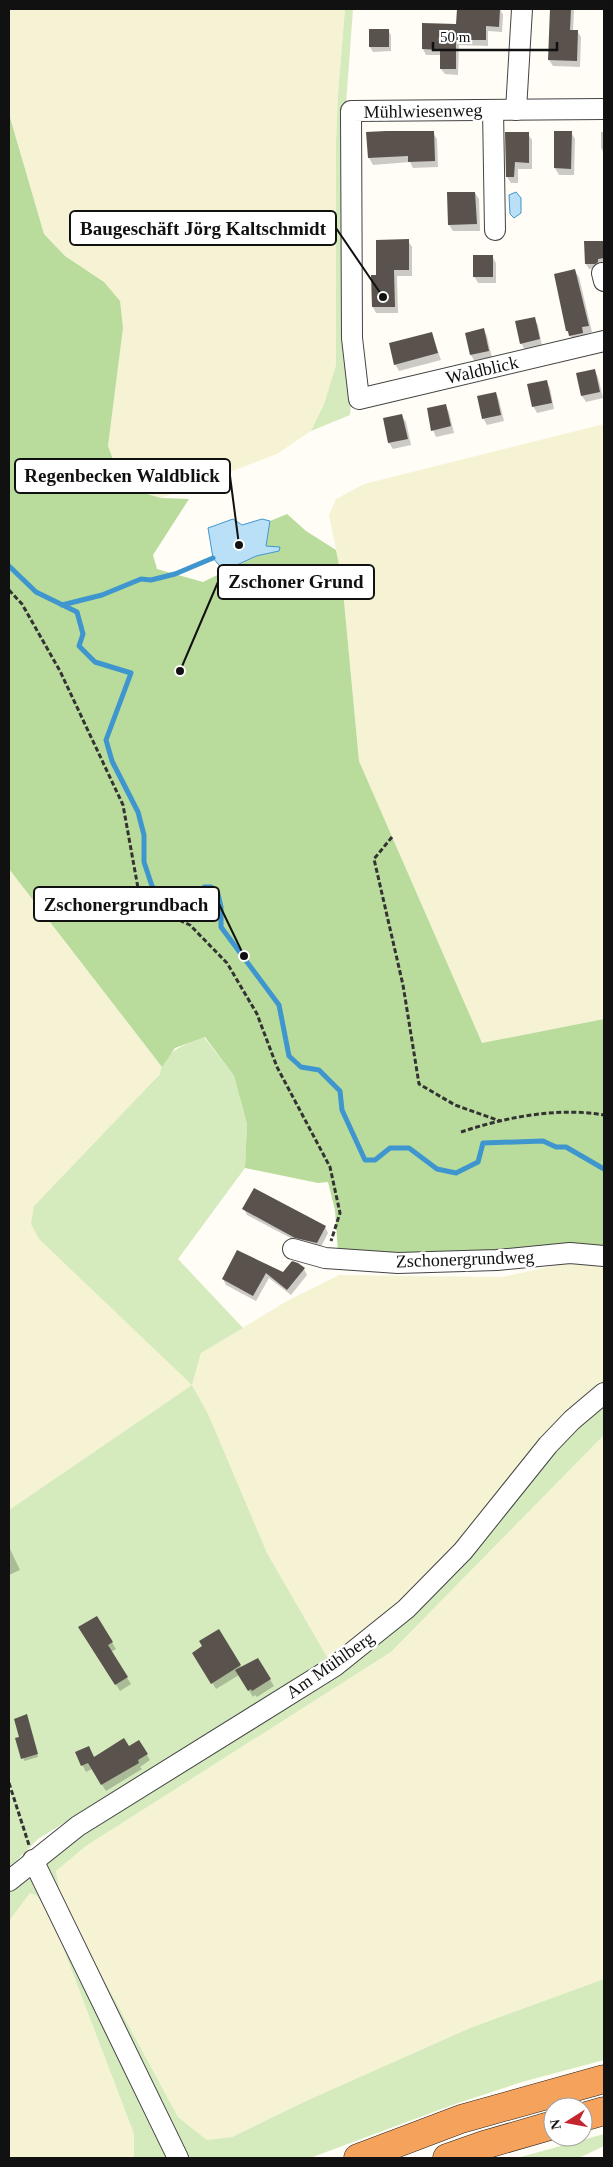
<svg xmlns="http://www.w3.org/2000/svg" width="613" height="2167" font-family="'Times New Roman',serif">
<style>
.farmland{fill:#f6f3d4}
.green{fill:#d5ebbd}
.forest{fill:#b9dc9c}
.water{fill:#b9e0f7;stroke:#3f96cf}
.shadow{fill:#0003}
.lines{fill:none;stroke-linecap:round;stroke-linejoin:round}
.stream{stroke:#3f96cf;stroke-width:5}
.building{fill:#5a524d}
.minor-casing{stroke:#444;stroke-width:22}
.highway-casing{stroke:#222;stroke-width:29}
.path{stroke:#333;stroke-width:3;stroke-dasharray:5 2.5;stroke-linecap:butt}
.minor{stroke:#fff;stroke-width:20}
.highway{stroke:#f5a25d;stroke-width:28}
.labels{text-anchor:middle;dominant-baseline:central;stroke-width:5;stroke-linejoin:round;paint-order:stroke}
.street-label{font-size:18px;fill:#111;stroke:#fff}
.leader{fill:none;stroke:#111;stroke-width:2}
.callout-dot{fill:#111;stroke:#fff;stroke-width:2}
.callout{fill:#fff;stroke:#111;stroke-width:2}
.callout-label{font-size:19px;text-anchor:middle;font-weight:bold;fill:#111}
</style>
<rect width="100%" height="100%" fill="#fffdf5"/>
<g class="farmland">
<path d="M9,9H345L338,93L336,143V365L324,404L311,431L277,454L161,498L137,491L119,475L108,446L123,328L104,282L65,256L44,234L9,114Z"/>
<path d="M604,424V1019L482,1044L359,761L342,580L329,515L336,499L364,484Z"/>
<path d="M9,869L162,1067L160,1074L34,1206L192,1385L201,1353L287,1301L339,1275L502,1277L567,1263L604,1267V1385L431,1575L330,1662L267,1553L192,1385L9,1510Z"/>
<path d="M604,1435V1979L470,2028L306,2101L232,2137L207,2140L178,2117L71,1919L59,1889L56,1871L86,1846L391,1652Z"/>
<path d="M30,1893L37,1896L51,1916L134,2134V2158H9V1921Z"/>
</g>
<g class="green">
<path d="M345,9H353L346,105L353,380L350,415L311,431L324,404L336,365V143L338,93Z"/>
<path d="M204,1037L234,1076L247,1124L245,1168L178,1259L243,1328L201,1353L192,1385L208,1414L267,1553L330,1662L155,1766L38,1839L9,1868V1510L192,1385L39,1239L31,1224L34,1206L160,1074C164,1050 185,1045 204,1037Z"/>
<path d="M604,1402V1435L391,1652L86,1846L56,1871L59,1889L71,1919L178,2117L207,2140L232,2137L306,2101L470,2028L604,1979V2060L522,2082L455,2104L310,2158H186L45,1874L46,1858L66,1843L342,1671L554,1452Z"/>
<path d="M29,1874C43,1879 49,1899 56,1912L172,2158H134V2134L51,1916L37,1896L30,1893L9,1921V1893Z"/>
<path d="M604,2134V2146L579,2158H517Z"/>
</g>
<path class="forest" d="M9,114L44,234L65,256L104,282L120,301L123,328L108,446L119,475L137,491L161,498L189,499L153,555L157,569L203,582L256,556L278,551L266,546L270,521L287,514L306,531L336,550L342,580L359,761L482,1043L604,1019V1248L395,1257L338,1252L335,1210L328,1182L318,1183L245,1168L247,1124L234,1076L205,1037L175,1048L162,1067L9,869Z"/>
<g class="water">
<path d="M516,192L521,198V213L514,218L510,214L509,195Z"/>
<path d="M233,519L242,525L262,519L270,521L266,546L280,547L279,551L256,556L224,571L213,558L208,528Z"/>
</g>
<g class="shadow">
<path d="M459,9H500L503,15L502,32L488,31V46L459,45L458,75L445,74L441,69L442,55H426L423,49L458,25Z"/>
<path d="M556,9H574L573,31H577L581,37L580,67L553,66L549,60Z"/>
<path d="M388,30L391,35V51L373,52L370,47Z"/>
<path d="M571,132L575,139L574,175H559L555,168Z"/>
<path d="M601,132H604V153L601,148Z"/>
<path d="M367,133H433L437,139L438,167L413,168L410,162L373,165L369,158Z"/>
<path d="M528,134L532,140V169H518V183H511L507,177Z"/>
<path d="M475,193L479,199L480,231H453L449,225Z"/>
<path d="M408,241L412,247V276H397L398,313H376L373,307L372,276H377Z"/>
<path d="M604,242V263H600L598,268L589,269L586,264L585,243Z"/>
<path d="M492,256L496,263V283H478L474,276Z"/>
<path d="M575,271L579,277L592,332L585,334L586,339L574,342L567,331Z"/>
<path d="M534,318L538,325L542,346L525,350L521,343Z"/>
<path d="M484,330L487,336L492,358L475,362L471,355L466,334Z"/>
<path d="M432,334L441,360L399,371L395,364Z"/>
<path d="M595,371L598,377L603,398L586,402L582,396Z"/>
<path d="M546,381L550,388L554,409L537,413L533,406Z"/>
<path d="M496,393L499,400L504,421L487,425L483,418Z"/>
<path d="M445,405L449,412L454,433L436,437L433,430Z"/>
<path d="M402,416L406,422L411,445L393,449L389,443L384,419Z"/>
<path d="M244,1209L325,1227L328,1233L320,1249L300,1243L247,1215Z"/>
<path d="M238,1251L283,1273L304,1269L307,1275L291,1295L269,1278L256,1301L226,1285L223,1279Z"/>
<path d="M10,1549L20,1570L9,1575V1550Z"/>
<path d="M97,1617L116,1649L111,1652L131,1684L120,1691L84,1634Z"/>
<path d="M219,1631L241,1667L258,1660L274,1686L257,1697L255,1695L253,1697L239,1675L216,1689L194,1653L204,1647Z"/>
<path d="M28,1718L38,1757L24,1761L21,1738Z"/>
<path d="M139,1742L150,1760L140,1767L142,1769L106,1791L92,1769L86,1772L76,1753L94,1758L129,1748Z"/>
</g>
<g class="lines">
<g class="stream">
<path d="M9,566L36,592L77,612L83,634L79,646L95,662L131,673L106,740L112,761L138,812L144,835V862L152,886L171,904L189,905L204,887H211L218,894L221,907V927L279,1005L289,1056L301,1067L319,1070L340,1091L342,1110L365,1160H375L390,1148H409L437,1169L456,1173L478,1162L483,1143L543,1141L556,1147H566L604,1169"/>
<path d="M62,605L102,595L141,579L151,580L175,574L213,558"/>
</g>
</g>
<g class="building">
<path d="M457,9H500L499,27L486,26V40H456V69H440V50L422,49V23L456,24Z"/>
<path d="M550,9H571L570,30H578L577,61L548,60Z"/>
<rect x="369" y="29" width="20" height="18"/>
<path d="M386,131H434L435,161L408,162V156L368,158L366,132Z"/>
<path d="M554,131H572L571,169L554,168Z"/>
<path d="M505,132H529V163L515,162L514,177H506Z"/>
<path d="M447,192H475L477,224L448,225Z"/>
<path d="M409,239V270H394L395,307H372L371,275H376V240Z"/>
<path d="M584,241H604V258L598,259V262L595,264H585Z"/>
<rect x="473" y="255" width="20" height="22"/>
<path d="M575,269L589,326L582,327L583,333L569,336L568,331H566L554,274Z"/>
<path d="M535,317L540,339L520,344L515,321Z"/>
<path d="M484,328L489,351L470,355L465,333Z"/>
<path d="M432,332L438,353L394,365L389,343Z"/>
<path d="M595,369L600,392L581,396L576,373Z"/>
<path d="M547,380L552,403L532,407L527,384Z"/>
<path d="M496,392L501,415L482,419L477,396Z"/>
<path d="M446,404L451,426L431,431L427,408Z"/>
<path d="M402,414L408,439L388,443L383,418Z"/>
<path d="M254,1188L326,1226L317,1243L295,1238L242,1209Z"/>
<path d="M237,1250L283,1272L292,1261L298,1263L305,1268L287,1290L266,1273L253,1296L222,1279Z"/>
<path d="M97,1616L113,1642L108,1645L128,1677L115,1685L78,1627Z"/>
<path d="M219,1629L241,1665L211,1684L192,1653L202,1646L199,1641Z"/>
<path d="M258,1658L271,1679L252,1691L251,1689L248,1691L235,1670Z"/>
<path d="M27,1714L38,1754L21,1759L15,1738L19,1737L14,1719Z"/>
<path d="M124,1738L129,1746L139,1740L148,1754L138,1760L139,1763L101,1785L88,1763L81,1766L75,1752L89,1746L94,1757Z"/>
</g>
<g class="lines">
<g class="minor-casing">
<g id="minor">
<path d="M604,109L351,111L352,338L359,399L604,341"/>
<path d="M493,110L495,230"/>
<path d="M516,110L522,9"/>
<path d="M602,273L604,281"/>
<path d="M293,1249L325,1258L398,1263L497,1260L570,1253L604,1256"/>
<path d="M33,1860L178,2158"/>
<path d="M9,1881L78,1826L335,1666L406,1609L463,1551L548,1445L572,1420L604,1393"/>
</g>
</g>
<g class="highway-casing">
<g id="highway">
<path d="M583,2117L604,2111"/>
<path d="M358,2158L461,2119L604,2079"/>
<path d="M447,2158L484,2145L553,2125"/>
</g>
</g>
<g class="path">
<path d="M9,590L22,604L60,671L123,805L138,888L155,909L190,925L227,963L257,1014L277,1067L330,1167L340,1213L331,1241"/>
<path d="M392,837L374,859L403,985L419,1084L455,1105L500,1121"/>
<path d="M461,1132C506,1117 558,1107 604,1115"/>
<path d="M9,1783L29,1845"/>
</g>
<use href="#minor" class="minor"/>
<use href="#highway" class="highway"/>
</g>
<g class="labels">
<g class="street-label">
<text transform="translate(423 111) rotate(-1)">Mühlwiesenweg</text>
<text transform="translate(482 370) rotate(-13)">Waldblick</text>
<text transform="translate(465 1259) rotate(-2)">Zschonergrundweg</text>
<text transform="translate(330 1665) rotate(-35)">Am Mühlberg</text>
</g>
</g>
<path class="leader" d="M383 297L336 228M239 545L230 476M180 671L218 582M244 956L219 904"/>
<g class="callout-dot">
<circle cx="383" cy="297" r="5"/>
<circle cx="239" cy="545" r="5"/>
<circle cx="180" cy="671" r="5"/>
<circle cx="244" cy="956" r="5"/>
</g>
<g class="callout">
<rect x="70" y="211" width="266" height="34" rx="5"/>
<rect x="15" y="459" width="215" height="34" rx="5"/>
<rect x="218" y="565" width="156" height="34" rx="5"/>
<rect x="34" y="887" width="185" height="34" rx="5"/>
</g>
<g class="callout-label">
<text x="203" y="235">Baugeschäft Jörg Kaltschmidt</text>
<text x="122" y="482">Regenbecken Waldblick</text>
<text x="296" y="588">Zschoner Grund</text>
<text x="126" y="911">Zschonergrundbach</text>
</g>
<rect width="613" height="2167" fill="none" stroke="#111111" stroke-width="20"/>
<g transform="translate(568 2122) rotate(259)"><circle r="24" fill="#ffffff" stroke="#a0a0a0"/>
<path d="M0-4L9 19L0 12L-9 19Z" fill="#c4262e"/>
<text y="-8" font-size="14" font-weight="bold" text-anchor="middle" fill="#111111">N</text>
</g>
<path d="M433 42v8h124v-8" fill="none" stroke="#111111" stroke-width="2.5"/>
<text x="440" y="42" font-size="15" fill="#111111" stroke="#ffffff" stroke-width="4" paint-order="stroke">50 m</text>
</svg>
